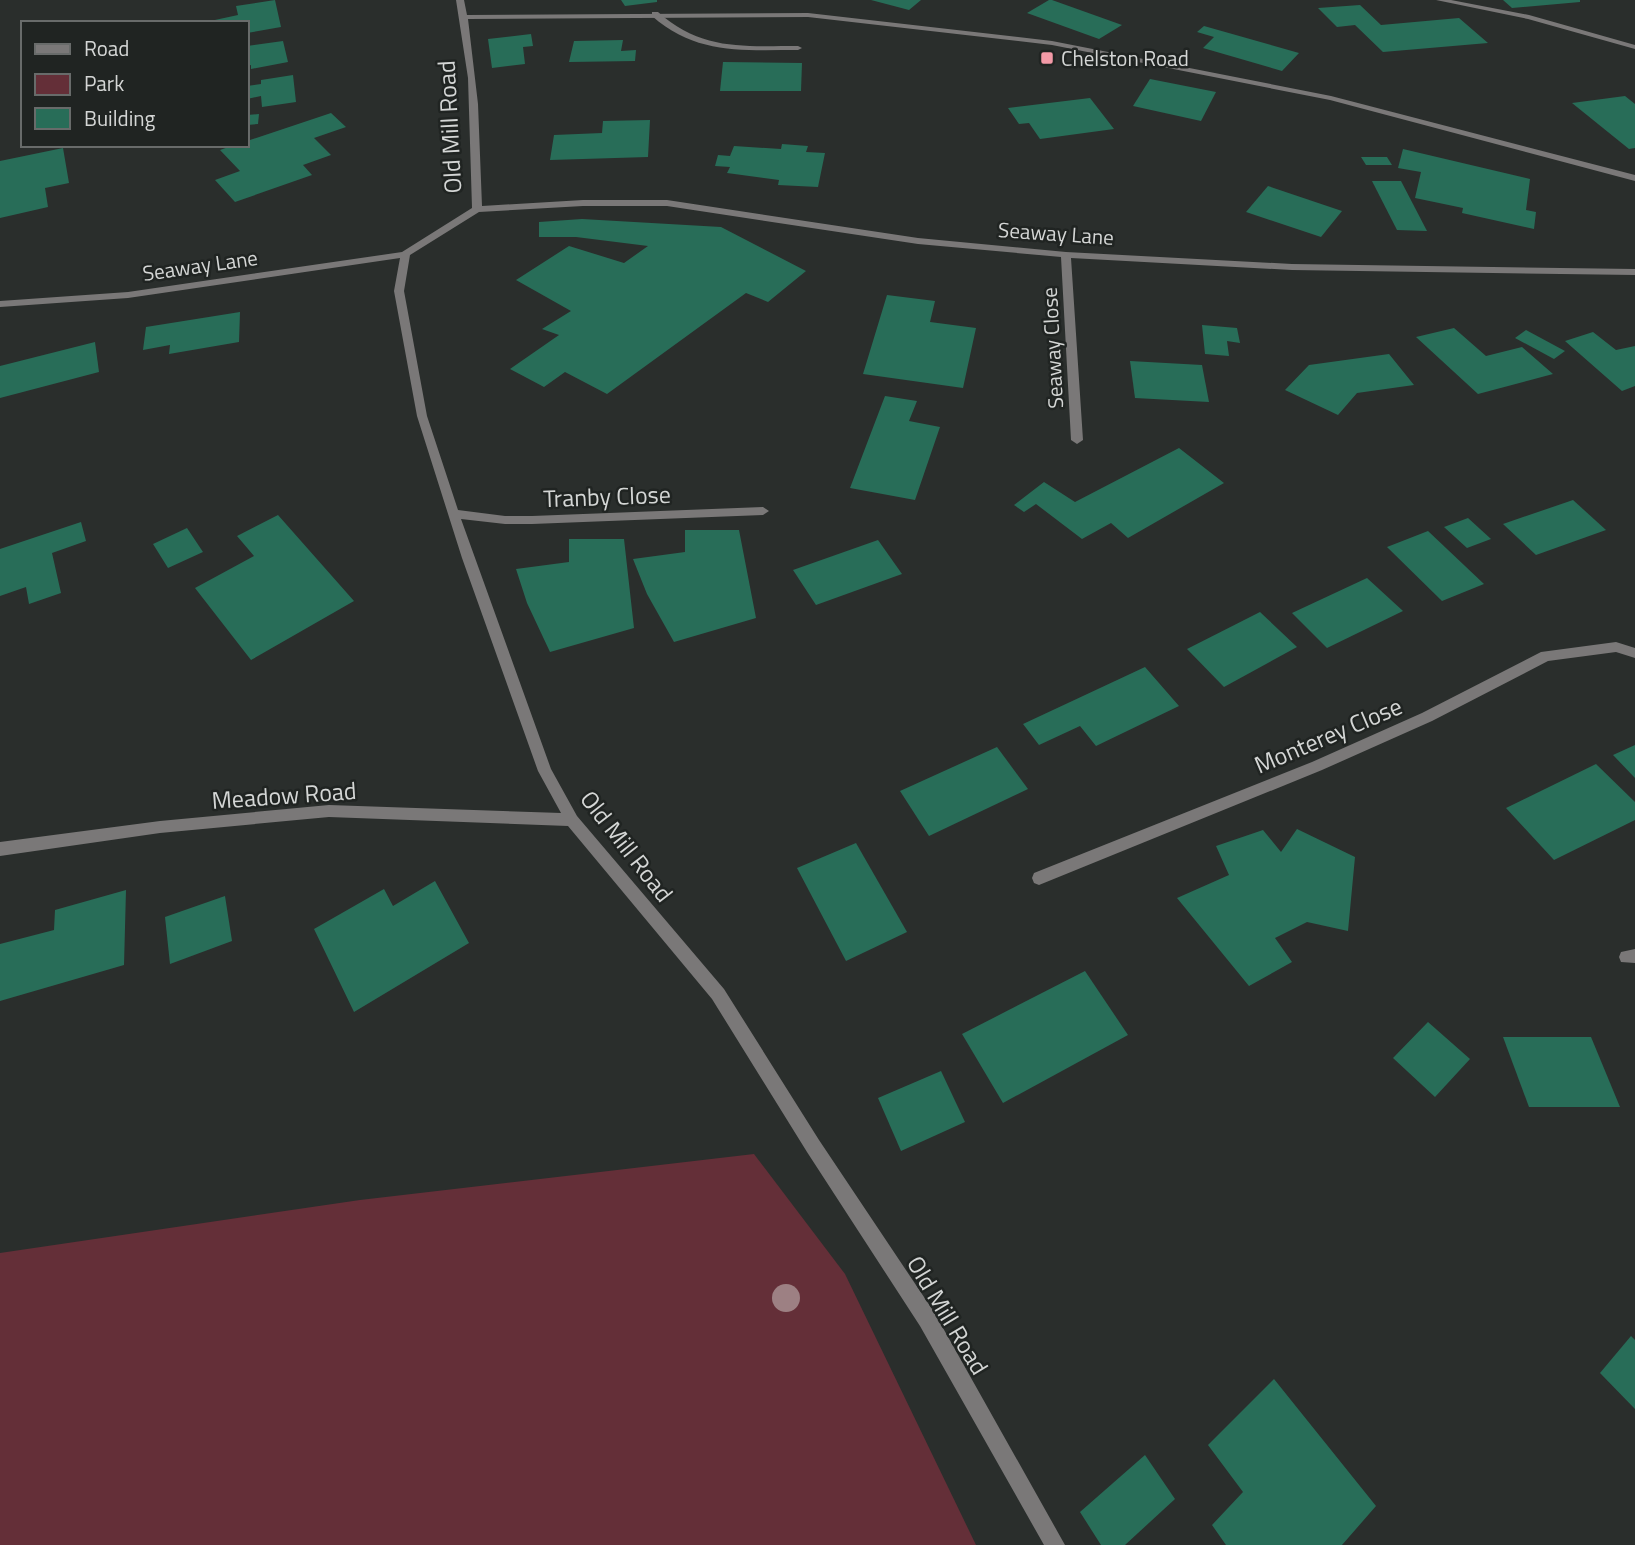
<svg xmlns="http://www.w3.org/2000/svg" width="1635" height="1545" font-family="'Titillium Web',sans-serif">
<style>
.green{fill:#642f38}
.building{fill:#286d58}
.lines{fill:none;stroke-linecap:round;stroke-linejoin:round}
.lane{fill:#7a7878;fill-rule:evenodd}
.street{fill:#7a7878;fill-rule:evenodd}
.tree{fill:#9d8083}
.poi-dot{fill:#f39aa7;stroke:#202422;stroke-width:2.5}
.labels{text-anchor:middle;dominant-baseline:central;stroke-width:5;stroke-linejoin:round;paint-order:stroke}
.far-poi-label{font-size:21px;fill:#d4d6d5;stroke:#202422;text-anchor:start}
.far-street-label{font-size:21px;fill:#d4d6d5;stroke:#202422}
.street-label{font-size:24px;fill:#d4d6d5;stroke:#202422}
</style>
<rect width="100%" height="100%" fill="#2a2e2c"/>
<path class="green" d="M754,1154L845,1274L976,1545H0V1253L360,1200Z"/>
<g class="building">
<path d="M275,0L281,27L247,33V23H201L238,15L236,6Z"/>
<path d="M621,0H657V2L625,6Z"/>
<path d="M871,0H921L909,10Z"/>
<path d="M1049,0H1052L1122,25L1099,39L1027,13Z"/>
<path d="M1503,0H1580V2L1512,8Z"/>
<path d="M1360,5L1381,25L1459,18L1488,43L1383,52L1355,25L1337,27L1318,8Z"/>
<path d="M1204,26L1299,53L1282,71L1203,48L1214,37L1197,32Z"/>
<path d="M531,34L533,46L523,47L525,64L492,68L488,39Z"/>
<path d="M623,40L621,51L636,50L635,61L569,62L574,41Z"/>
<path d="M283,41L288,62L251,69V65L247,66V46Z"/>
<path d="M723,62L802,63L801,91H720Z"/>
<path d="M293,75L296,102L262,107L261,96L247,99V86L261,84V80Z"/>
<path d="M1150,79L1216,92L1201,121L1133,106Z"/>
<path d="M1625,96L1635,104V148L1629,149L1572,103Z"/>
<path d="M1090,98L1114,129L1040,139L1029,123L1019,124L1008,108Z"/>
<path d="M331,113L346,127L314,138L331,155L303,165L312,175L235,202L215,180L240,171L220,150L234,145H247V141Z"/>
<path d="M259,114L258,124L247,125V115Z"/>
<path d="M650,120L648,157L550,160L554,135L602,133L603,121Z"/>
<path d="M782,144L808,146L806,152L825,153L818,187L778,185L779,180L727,173L730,167L715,166L718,155L730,156L734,146L781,149Z"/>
<path d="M63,148L69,183L45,188L48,207L0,218V161Z"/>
<path d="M1403,149L1530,179L1526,210L1536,212L1534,229L1462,213L1463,208L1415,198L1421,172L1398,168Z"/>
<path d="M1361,157H1387L1392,165H1366Z"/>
<path d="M1372,181H1401L1427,231L1397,230Z"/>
<path d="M1268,186L1342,211L1321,237L1246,212Z"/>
<path d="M582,219L721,227L806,271L768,302L746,293L607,394L565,372L544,387L510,369L559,335L542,329L571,311L516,280L569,246L624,263L648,246L576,237H539V222Z"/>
<path d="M887,295L935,301L930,322L976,328L963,388L863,374Z"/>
<path d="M240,312L239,342L169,354L170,345L143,350L146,327Z"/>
<path d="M1202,325L1237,328L1240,343L1227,341L1229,356L1205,354Z"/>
<path d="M1454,328L1486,356L1522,347L1553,374L1478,394L1416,337Z"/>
<path d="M1526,330L1565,351L1554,359L1515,338Z"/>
<path d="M1593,332L1616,350L1635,346V386L1622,391L1565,341Z"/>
<path d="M95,342L99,372L0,398V366Z"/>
<path d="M1389,354L1414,385L1357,393L1338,415L1285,390L1309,365Z"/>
<path d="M1130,361L1202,365L1209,402L1135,398Z"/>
<path d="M885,396L917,401L909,421L940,427L915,500L850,488Z"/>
<path d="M1179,448L1224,483L1128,538L1111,523L1082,539L1036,504L1024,512L1014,505L1044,482L1075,502Z"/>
<path d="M1573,500L1606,530L1536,555L1503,524Z"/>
<path d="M278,515L354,601L251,660L195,588L254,556L237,536Z"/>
<path d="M1468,518L1491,539L1467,548L1444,527Z"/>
<path d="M81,522L86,541L52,553L61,593L29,604L26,587L0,596V549Z"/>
<path d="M187,528L203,552L168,568L153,544Z"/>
<path d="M685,530H739L756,618L674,642L647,594L633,559L685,552Z"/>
<path d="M1428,531L1484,584L1442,601L1387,547Z"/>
<path d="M569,539H624L634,628L550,652L527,603L516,569L569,562Z"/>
<path d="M878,540L902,574L816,605L793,570Z"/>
<path d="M1367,578L1403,611L1327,648L1292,613Z"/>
<path d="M1260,612L1297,647L1224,687L1187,649Z"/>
<path d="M1145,667L1179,706L1096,746L1080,726L1039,745L1023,724Z"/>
<path d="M1635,745V778L1613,755Z"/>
<path d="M997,747L1028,789L929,836L900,791Z"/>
<path d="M1596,764L1635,802V820L1554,860L1506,808Z"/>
<path d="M1297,829L1355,857L1348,931L1307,922L1275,938L1292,962L1249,986L1177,898L1229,875L1216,846L1263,830L1281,852Z"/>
<path d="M856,843L907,932L846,961L797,868Z"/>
<path d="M435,881L469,943L354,1012L314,929L384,889L393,906Z"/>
<path d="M126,890L124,965L0,1001V944L54,930L55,910Z"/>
<path d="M225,896L232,941L170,964L165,917Z"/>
<path d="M1085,971L1128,1035L1003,1103L962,1034Z"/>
<path d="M1428,1022L1470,1059L1435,1097L1393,1058Z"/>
<path d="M1503,1037H1591L1620,1107H1529Z"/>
<path d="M941,1071L965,1122L901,1151L878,1098Z"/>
<path d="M1631,1336L1635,1340V1409L1600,1373Z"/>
<path d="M1274,1379L1376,1506L1342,1545H1226L1212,1525L1243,1492L1208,1445Z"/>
<path d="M1145,1455L1175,1499L1125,1545H1101L1080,1512Z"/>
</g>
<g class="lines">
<path class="lane" d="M652,12H658C702,51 743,46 798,46L802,48L798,50C743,50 696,55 652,16Z"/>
<g class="street">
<path d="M456,0H464L467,15L808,13L1052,41L1331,96L1635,175V181L1330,100L1052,45L808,17L468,19L478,104L482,206L583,200H667L918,238L1066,252L1292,264L1635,269V275L1292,270L1071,258L1083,440L1077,444L1071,440L1061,257L918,244L667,206H583L479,212L410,255L404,291L427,416L458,510L505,516H532L763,507L769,511L763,515L532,524H505L461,519L551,769L577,816L724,989L819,1140L934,1312L1065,1545H1044L920,1326L807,1152L712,999L568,826L329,817L160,833L0,856V842L160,821L329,805L561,813L538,771L462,558L417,416L394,291L400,258L128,298L0,307V301L128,292L402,252L472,208L468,78Z"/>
<path d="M1436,0H1451L1529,15L1635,45V49L1528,19Z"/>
<path d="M1616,642L1635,648V658L1616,652L1548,661L1432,721L1322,770L1039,885L1034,883L1032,878L1034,873L1312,762L1422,713L1541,652Z"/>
<path d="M1635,949V963L1621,962L1619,957L1621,952Z"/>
</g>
</g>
<circle class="tree" cx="786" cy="1298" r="14"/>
<rect class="poi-dot" x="1040" y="51" width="14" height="14" rx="3.5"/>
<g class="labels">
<g class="far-poi-label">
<text x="1061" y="58">Chelston Road</text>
</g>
<g class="far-street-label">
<text transform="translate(1056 233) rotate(4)">Seaway Lane</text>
<text transform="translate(200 265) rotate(-8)">Seaway Lane</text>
<text transform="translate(1052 348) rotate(-93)">Seaway Close</text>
</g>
<g class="street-label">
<text transform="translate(449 127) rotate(-93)">Old Mill Road</text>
<text transform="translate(607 496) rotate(-2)">Tranby Close</text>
<text transform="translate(1328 735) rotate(-23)">Monterey Close</text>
<text transform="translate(284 795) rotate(-4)">Meadow Road</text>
<text transform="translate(627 846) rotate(52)">Old Mill Road</text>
<text transform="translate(948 1315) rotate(59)">Old Mill Road</text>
</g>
</g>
<rect x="21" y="21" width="228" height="126" fill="#202422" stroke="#686b6a" stroke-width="2"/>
<rect x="35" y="44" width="35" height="10" fill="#7a7878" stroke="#686b6a" stroke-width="2"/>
<text x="84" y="56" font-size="21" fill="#d4d6d5">Road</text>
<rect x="35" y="74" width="35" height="21" fill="#642f38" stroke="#686b6a" stroke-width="2"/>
<text x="84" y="91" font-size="21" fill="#d4d6d5">Park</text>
<rect x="35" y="108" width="35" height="21" fill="#286d58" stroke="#686b6a" stroke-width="2"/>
<text x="84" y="126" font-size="21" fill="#d4d6d5">Building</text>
</svg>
